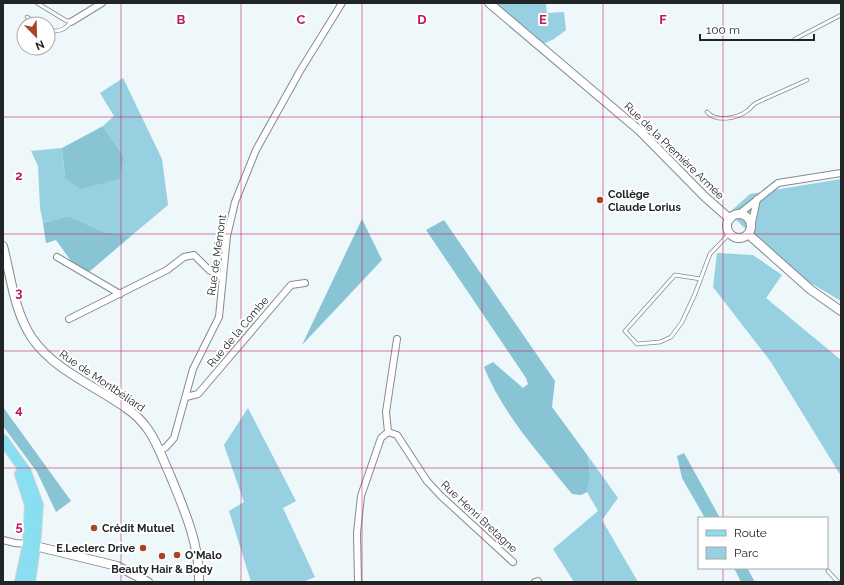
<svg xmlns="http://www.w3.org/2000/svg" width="844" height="585" font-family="Raleway,sans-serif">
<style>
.green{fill:#97d0e0}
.forest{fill:#88c4d4}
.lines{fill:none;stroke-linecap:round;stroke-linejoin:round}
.service-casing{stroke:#838c8e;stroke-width:4.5}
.minor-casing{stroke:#838c8e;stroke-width:8}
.tertiary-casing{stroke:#838c8e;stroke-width:10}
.primary-casing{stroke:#d3d3d4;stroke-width:12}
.service{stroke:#fff;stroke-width:3}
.minor{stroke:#fff;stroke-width:6}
.tertiary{stroke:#fff;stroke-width:8}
.primary{stroke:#8adef2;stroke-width:10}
.grid{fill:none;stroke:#c2185b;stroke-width:1;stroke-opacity:0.55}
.poi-dot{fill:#ab4324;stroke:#fff;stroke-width:1.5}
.labels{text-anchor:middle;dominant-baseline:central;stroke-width:4;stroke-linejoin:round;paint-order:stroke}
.street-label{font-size:11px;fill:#222526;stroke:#fff}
.poi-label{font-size:11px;font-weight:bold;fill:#222526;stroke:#fff;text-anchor:start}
.grid-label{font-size:13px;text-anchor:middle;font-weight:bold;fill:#c2185b;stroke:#fff;stroke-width:4;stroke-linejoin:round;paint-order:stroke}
</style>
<rect width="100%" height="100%" fill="#eef7fa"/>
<g class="green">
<path d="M495,3H546L547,13L564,12L566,30L554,39L541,45Z"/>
<path d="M123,78L162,159L168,205L131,236L104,232L68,216L43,223L40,208L38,166L31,151L62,148L65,178L124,157L103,126L114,116L100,93Z"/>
<path d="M841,179V301L787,269L729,213L750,194Z"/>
<path d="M717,253L753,255L782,275L766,298L841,360V476L771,362L713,287Z"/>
<path d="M248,408L296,501L283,508L315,577L303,582H251L229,511L244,502L224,445Z"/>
<path d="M588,456L618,498L602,520L638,582H574L553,549L598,511L587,492L590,478Z"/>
</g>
<g class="forest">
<path d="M103,126L124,157L119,179L80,189L65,178L62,148Z"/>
<path d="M68,216L104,232L131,236L89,272L71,261L56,240L46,243L43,223Z"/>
<path d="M362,219L382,260L302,345Z"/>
<path d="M444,220L555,381L552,407L588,456L590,478L587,492L581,495L572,494C540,454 503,415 484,367L493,362L523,388L528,384L526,378L426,230Z"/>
<path d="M3,407L71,501L56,512L37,472L3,426Z"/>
<path d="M684,453L720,518H705L682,478L677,456Z"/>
<path d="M734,568H747L755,582H741Z"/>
</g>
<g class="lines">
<g class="service-casing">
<g id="service">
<path d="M37,3L65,20L71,22C65,30 58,33 48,30"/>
<path d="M27,17L38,24"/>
<path d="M795,39L841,15"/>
<path d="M707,112C716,122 736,119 747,111C750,109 752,105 756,103C773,95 790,88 807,80"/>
<path d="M701,279L675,275L625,331L637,344L660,342L671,337L682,322L695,294L710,254L730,233"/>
<path d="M828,571L838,582"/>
</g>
</g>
<g class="minor-casing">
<g id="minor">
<path d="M71,22L102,3"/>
<path d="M739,214L778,183L841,173"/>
<path d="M751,227L757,199"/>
<path d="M57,257L120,294"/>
<path d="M69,319L167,270L184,257L194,255L209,270L222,277"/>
<path d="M186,397L198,394L291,285L305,283"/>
<path d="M388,432L397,435L427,481L441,496L513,562"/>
<path d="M160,451L166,447L174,438L193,369L219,317L227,236L235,202L256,150L300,71L342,3"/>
<path d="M3,540L15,543L28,544"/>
<path d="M358,582L357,533L361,496L381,438L388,432L386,412L397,339"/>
<path d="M535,582L538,581"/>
</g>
</g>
<g class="tertiary-casing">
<g id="tertiary">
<path d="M489,3L640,131L705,197L730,219"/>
<circle cx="739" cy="226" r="12"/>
<path d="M748,234L811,290L841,311"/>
<path d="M3,246C11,277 14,311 32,338C55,371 94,385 126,408C135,414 143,422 149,431C158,444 163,460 170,475C184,509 200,545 199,582"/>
<path d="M31,545L117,566L148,582"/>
</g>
</g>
<g class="primary-casing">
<g id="primary">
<path d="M3,440L26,472L38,505L35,546L30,582"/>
<path d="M20,474L30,505L28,544L20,582"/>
</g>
</g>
<use href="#service" class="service"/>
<use href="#minor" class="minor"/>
<use href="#tertiary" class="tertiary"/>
<use href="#primary" class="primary"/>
</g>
<path class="grid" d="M121,3V582M241,3V582M362,3V582M482,3V582M603,3V582M723,3V518M3,117H841M3,234H841M3,351H841M3,468H841M723,568V582"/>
<g class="poi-dot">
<circle cx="600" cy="200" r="4"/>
<circle cx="94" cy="528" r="4"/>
<circle cx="143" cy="548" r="4"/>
<circle cx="177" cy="555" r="4"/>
<circle cx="162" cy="556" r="4"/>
</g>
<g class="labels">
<g class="street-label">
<text transform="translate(674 151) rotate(44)">Rue de la Première Armée</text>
<text transform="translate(217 255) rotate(-82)">Rue de Mémont</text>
<text transform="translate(238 332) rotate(-50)">Rue de la Combe</text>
<text transform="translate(102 381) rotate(34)">Rue de Montbéliard</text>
<text transform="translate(479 517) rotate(43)">Rue Henri Bretagne</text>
</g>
<g class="poi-label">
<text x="608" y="194">Collège<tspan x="608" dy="13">Claude Lorius</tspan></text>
<text x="102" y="528">Crédit Mutuel</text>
<text x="135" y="548" text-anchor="end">E.Leclerc Drive</text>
<text x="185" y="555">O'Malo</text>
<text x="162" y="569" text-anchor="middle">Beauty Hair &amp; Body</text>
</g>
</g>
<g class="grid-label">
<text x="181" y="24">B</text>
<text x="301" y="24">C</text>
<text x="422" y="24">D</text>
<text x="543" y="24">E</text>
<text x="663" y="24">F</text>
<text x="19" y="180">2</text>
<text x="19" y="297">3</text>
<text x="19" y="414">4</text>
<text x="19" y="531">5</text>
</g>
<rect width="844" height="585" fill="none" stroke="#222526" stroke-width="8"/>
<rect x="698" y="517" width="130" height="52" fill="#ffffff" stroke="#a7a8a8"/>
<rect x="706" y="530" width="20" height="6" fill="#8adef2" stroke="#a7a8a8"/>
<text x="734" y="537" font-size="12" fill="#222526">Route</text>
<rect x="706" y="547" width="20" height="12" fill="#97d0e0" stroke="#a7a8a8"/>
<text x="734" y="557" font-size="12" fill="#222526">Parc</text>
<g transform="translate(36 36) rotate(157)"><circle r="19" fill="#ffffff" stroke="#a7a8a8"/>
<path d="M0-3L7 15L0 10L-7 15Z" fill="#ab4324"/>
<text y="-6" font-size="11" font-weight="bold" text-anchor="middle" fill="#222526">N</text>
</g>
<path d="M700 34v6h114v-6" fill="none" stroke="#222526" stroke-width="2"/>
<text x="706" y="34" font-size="12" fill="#222526" stroke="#ffffff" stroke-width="3" paint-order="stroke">100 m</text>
</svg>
